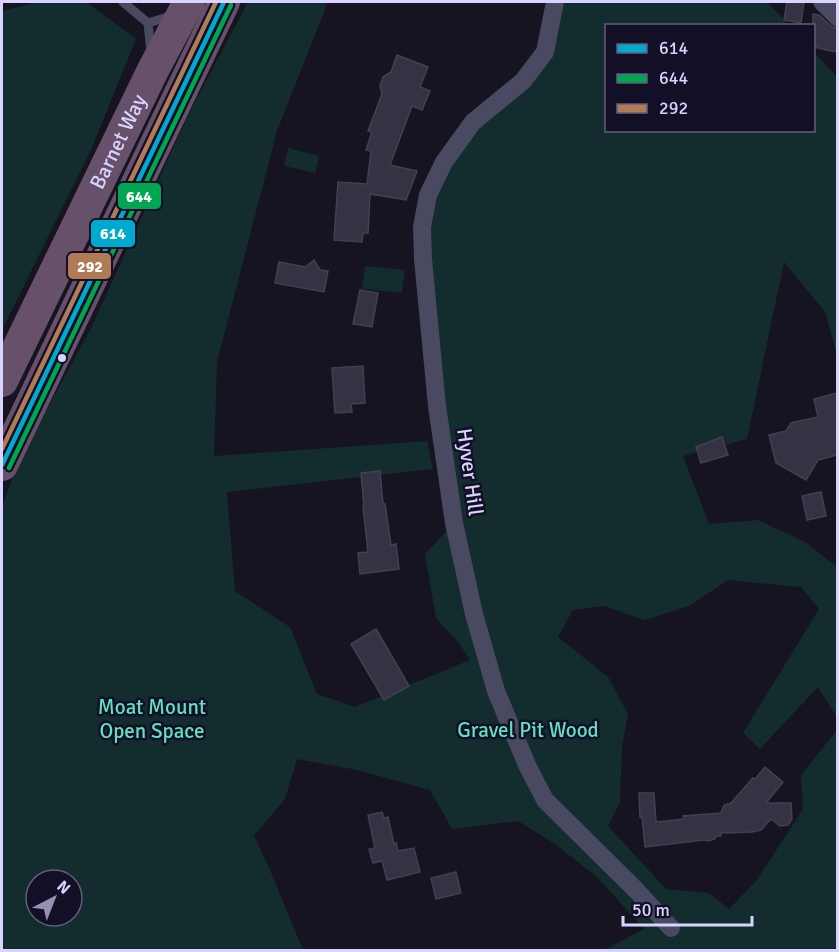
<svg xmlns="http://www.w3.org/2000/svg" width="839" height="952" font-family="Signika,sans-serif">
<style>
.green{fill:#132c2d;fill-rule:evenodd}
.building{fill:#343243;stroke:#433f54;stroke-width:1.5}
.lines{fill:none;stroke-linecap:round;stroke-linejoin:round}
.lane{stroke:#4a4962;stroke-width:9}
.street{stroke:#4a4962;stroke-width:18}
.highway{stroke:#67516a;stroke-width:32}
.bus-1-casing{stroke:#130f26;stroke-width:9}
.bus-2-casing{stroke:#130f26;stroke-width:9}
.bus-3-casing{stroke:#130f26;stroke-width:9}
.bus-1{stroke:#00a9ce;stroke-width:4.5}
.bus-2{stroke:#00a651;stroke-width:4.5}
.bus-3{stroke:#b07c57;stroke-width:4.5}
.bus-dot{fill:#d9d4ff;stroke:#130f26;stroke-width:2}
.labels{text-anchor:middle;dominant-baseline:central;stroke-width:5;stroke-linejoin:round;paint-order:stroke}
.street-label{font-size:21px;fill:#d9d4ff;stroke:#130f26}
.park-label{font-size:21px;fill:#5fe0c0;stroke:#130f26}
.line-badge{stroke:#130f26;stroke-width:2}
.badge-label{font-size:16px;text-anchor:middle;font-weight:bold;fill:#fff}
</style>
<rect width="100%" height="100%" fill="#161421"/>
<g class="green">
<path d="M39,2H86L136,39L91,150L2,330V11Z"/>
<path d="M248,2H328L277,131L217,362L214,456L427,441L433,469L227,492L235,591L290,627L317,694L355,707L470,660L458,642L436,618L425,554L454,523L423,259L444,162L545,52L555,2H767L789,25L606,26V130H814V52L837,77V355L825,312L784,262L747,439L683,456L709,524L758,520L805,542L837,567V717L818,687L760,749L743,733L819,609L801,587L728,580L689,606L645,620L604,606L573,610L558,637L608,677L628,714L622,747L620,803L608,826L666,889L709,893L729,909L756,881L798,817L803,809L801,775L837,730V950H604L644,929L597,877L555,844L518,821L452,829L430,790L357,770L297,759L285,799L254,836L268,865L303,950H2V508L17,464L91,328L190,111ZM36,880H72V916H36Z"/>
<path d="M288,148L319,156L315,173L284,166Z"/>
<path d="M365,266L405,270L402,293L362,289Z"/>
</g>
<g class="building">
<path d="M787,2H804L801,23L784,20Z"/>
<path d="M813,14L819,15L831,26L837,29V52L813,47Z"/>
<path d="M397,55L428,67L420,87L430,91L422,110L412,106L390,165L417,171L406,200L370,194L368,233H363L362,242L334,240L338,182L367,184L371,151L366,150L372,132L368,131L382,94L380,86L383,77L391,72Z"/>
<path d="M314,260L320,270L328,271L324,292L275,283L279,262L305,267Z"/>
<path d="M360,290L378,293L372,327L353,324Z"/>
<path d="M363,366L365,403L351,404L352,412L335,413L332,368Z"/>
<path d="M837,393V455L818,460L806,480L776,463L769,435L786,431L791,423L818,417L814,399Z"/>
<path d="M722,437L728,455L701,463L696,447Z"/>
<path d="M380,471L383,504H385L391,545L396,544L399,569L360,574L358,553L368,552L363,506H364L361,473Z"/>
<path d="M821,492L826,516L807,520L802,496Z"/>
<path d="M376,629L409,686L384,700L351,644Z"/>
<path d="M765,767L783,782L766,803H791L792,819L788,825L780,826L771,819L761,830L752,832L721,833V836H717L714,839L709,841L704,840L645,847L642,817H640L639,793H654L656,822L684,819L683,816L721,813L724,805L731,803L753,778L755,779Z"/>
<path d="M382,812L384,818L388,817L394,844L396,843L398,851L414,848L420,872L387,880L382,861L373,863L369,849L375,848L368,815Z"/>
<path d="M456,872L461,893L436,899L431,878Z"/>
</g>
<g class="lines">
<g class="lane">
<path d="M123,2L148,23L151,53"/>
<path d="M148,23L174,15"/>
</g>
<g class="street">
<path d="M555,2L545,52L523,81L473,122L444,162L428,195L422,227L423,259L437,406L454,523L474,614L496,691L527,765L545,800L636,890L671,928"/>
<path d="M822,2L838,18"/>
</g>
<g class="highway">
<path id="s1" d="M2,381L153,70L189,2"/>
<path d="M2,465L224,2"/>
</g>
<g class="bus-1-casing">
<path id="bus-1" d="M2,465L224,2"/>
</g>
<g class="bus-2-casing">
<path id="bus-2" d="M9,468L231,5"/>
</g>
<g class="bus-3-casing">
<path id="bus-3" d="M2,449L216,2"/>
</g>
<use href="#bus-1" class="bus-1"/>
<use href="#bus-2" class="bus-2"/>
<use href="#bus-3" class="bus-3"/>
</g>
<circle class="bus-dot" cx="62" cy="358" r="5"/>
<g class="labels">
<g class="street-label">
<text stroke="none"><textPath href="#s1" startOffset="266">Barnet Way</textPath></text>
<text transform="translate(470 472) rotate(82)">Hyver Hill</text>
</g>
<g class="park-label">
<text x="152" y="707">Moat Mount<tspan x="152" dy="24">Open Space</tspan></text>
<text x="528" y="730">Gravel Pit Wood</text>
</g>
</g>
<g class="line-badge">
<rect x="117" y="182" width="45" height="28" rx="6" fill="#00a651"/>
<rect x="90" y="219" width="46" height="29" rx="6" fill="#00a9ce"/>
<rect x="67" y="252" width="45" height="28" rx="6" fill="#b07c57"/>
</g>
<g class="badge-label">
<text x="139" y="202">644</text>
<text x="113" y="239">614</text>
<text x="90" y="272">292</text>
</g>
<rect width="839" height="952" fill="none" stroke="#d9d4ff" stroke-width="6"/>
<rect x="605" y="24" width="210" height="108" fill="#130f26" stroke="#625e7d" stroke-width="1.5"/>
<rect x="617" y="44" width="30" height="9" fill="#00a9ce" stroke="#625e7d" stroke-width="1.5"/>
<text x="659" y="54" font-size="18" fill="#d9d4ff">614</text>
<rect x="617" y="74" width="30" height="9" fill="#00a651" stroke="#625e7d" stroke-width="1.5"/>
<text x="659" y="84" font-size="18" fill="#d9d4ff">644</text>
<rect x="617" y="104" width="30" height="9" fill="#b07c57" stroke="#625e7d" stroke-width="1.5"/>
<text x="659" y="114" font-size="18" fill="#d9d4ff">292</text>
<g transform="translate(54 898) rotate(42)"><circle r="28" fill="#130f26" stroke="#625e7d" stroke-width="1.5"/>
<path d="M0-4.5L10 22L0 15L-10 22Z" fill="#9591b1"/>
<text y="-9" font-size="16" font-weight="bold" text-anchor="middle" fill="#d9d4ff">N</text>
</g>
<path d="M623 916v9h129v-9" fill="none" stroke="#d9d4ff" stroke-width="3"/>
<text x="632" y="916" font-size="18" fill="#d9d4ff" stroke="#130f26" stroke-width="4.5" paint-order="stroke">50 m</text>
</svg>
